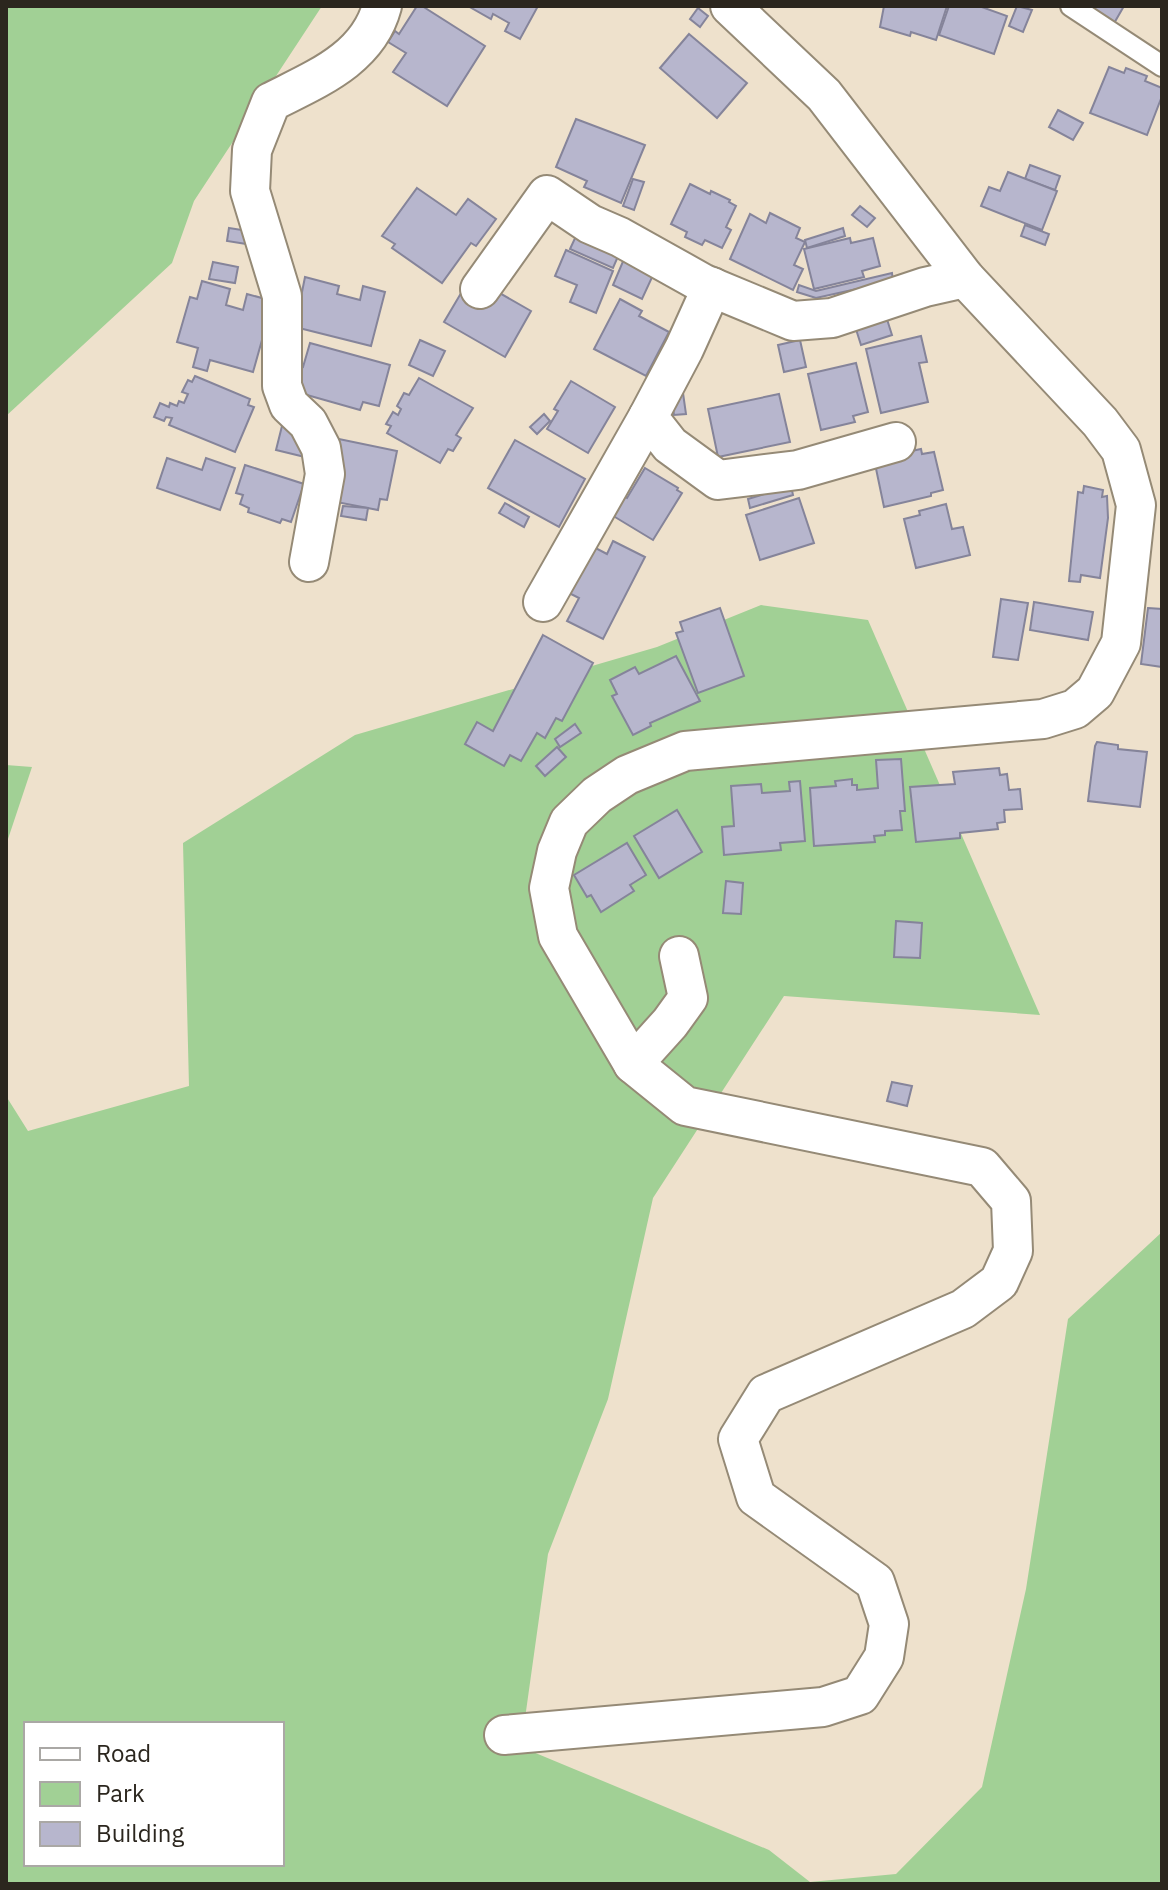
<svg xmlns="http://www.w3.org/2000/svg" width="1168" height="1890" font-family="'IBM Plex Sans',sans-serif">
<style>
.green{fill:#a1d095;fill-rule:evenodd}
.building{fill:#b7b6cd;stroke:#85849a;stroke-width:2}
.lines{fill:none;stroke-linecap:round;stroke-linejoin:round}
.service-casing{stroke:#958a76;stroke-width:24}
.minor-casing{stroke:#958a76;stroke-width:42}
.service{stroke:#fff;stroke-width:20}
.minor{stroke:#fff;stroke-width:38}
</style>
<rect width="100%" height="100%" fill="#eee1cc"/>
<g class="green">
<path d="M6,6H322L194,201L172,263L6,416Z"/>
<path d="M761,605L868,620L1040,1015L784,996L653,1198L608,1399L548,1554L521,1747L769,1850L810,1882L896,1874L982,1787L1026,1589L1068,1319L1162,1232V1884H6V1096L28,1131L189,1086L183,843L355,735L657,647ZM26,1724H282V1864H26Z"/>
<path d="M6,765L32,767L6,845Z"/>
</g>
<g class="building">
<path d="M417,6H422L485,46L447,106L393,72L406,53L388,42L395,31L399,34Z"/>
<path d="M468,6H538L520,39L505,31L509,23L493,14L491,19Z"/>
<path d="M884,6H947L936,40L911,32L910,36L880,27Z"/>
<path d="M949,6H979L1007,16L994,54L939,35Z"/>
<path d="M1017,6L1032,10L1023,32L1009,26Z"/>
<path d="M1082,6H1124L1113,25Z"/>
<path d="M698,8L708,16L700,27L690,19Z"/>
<path d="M689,34L747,83L717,118L660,68Z"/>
<path d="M1109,67L1124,73L1126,68L1147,76L1145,81L1162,88V96L1147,135L1090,113Z"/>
<path d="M1058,110L1083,123L1073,140L1049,127Z"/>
<path d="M576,119L645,145L621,203L584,187L587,181L556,167Z"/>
<path d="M1030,165L1060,176L1055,190L1025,179Z"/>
<path d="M1008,172L1057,191L1042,230L981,206L989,187L1000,191Z"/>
<path d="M633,179L644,182L634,210L623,206Z"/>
<path d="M690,184L710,194L711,191L730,200L729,202L736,206L726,227L731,230L722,248L705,240L702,245L685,237L687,232L671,224Z"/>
<path d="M417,188L456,215L468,199L496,219L476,246L471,243L442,283L392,248L395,244L382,236Z"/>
<path d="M860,206L875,218L867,227L852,215Z"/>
<path d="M770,213L800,228L796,238L805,242L794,265L803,269L793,290L730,259L750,214L766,223Z"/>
<path d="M1025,225L1049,234L1045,245L1021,236Z"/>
<path d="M229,228L255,232L253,245L227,241Z"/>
<path d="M843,228L845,236L807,248L805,240Z"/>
<path d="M576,236L619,254L613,268L570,249Z"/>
<path d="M850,238L851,243L873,238L880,266L862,271L864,277L814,289L804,249Z"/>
<path d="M566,250L613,271L596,313L570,302L577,285L555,276Z"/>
<path d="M624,259L654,273L642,299L613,285Z"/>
<path d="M213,262L238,267L235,283L209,279Z"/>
<path d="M892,273L893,281L816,298L797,292L799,285L816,291Z"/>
<path d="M305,277L339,286L337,294L360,300L363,286L385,292L371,346L295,327Z"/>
<path d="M202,281L230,289L226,305L243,310L247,294L273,301L253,372L210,360L207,371L193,367L198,348L177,342L190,297L197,299Z"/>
<path d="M467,283L489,287L531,311L505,357L444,322Z"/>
<path d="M620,299L642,311L639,316L669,332L646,376L594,349Z"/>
<path d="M885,313L892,335L861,345L854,323Z"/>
<path d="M921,336L927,362L919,363L928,402L881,413L866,349Z"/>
<path d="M420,340L445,351L433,376L409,365Z"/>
<path d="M800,340L806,367L784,372L778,345Z"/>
<path d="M310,343L390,365L379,406L363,402L360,410L307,395L306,398L295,365L303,367Z"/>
<path d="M856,363L868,412L853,416L855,422L821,430L808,374Z"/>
<path d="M195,376L250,399L248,405L254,407L235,452L169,425L172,418L166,417L164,421L154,417L160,403L169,407L170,403L177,406L179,401L184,403L188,394L182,392L188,380L192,382Z"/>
<path d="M419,378L473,408L456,435L461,438L453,451L448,449L440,463L387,433L391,426L386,424L393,412L398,415L401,409L397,406L404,393L409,395Z"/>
<path d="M571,381L615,407L588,453L547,429L558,411L554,409Z"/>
<path d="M682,386L686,414L674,415L670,388Z"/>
<path d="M779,394L790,442L718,457L708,409Z"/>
<path d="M544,414L550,421L537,434L530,427Z"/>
<path d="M282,426L294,429L305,457L276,450Z"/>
<path d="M334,438L397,451L387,500L380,499L378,510L326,500Z"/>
<path d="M515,440L585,479L559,527L488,488Z"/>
<path d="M921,449L922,454L934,452L943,490L931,493V496L884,507L874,459Z"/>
<path d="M167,458L202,470L206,458L235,468L220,510L157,488Z"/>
<path d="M245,465L304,484L291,522L282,519L280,523L248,512L249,508L240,504L243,495L236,493Z"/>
<path d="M645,468L678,488L677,490L682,493L653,540L610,514L621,495L627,498Z"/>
<path d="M791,486L793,495L750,508L748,499Z"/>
<path d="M1084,486L1103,490L1102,497L1107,496L1108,518L1100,578L1081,575L1080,582L1069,581L1078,492L1083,493Z"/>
<path d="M799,498L814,543L760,560L746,515Z"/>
<path d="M505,503L529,517L524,527L499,513Z"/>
<path d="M946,504L952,529L963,527L970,555L916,568L904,519L920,515L919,511Z"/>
<path d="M343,506L368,508L366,520L341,516Z"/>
<path d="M613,541L645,557L603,639L567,621L579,598L567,592L590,545L607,554Z"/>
<path d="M1001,599L1028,603L1018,660L993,657Z"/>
<path d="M1034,602L1093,612L1088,640L1030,630Z"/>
<path d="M720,608L744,676L698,693L676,633L683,631L680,622Z"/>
<path d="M1148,608L1162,609V667L1141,664Z"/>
<path d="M543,635L593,663L562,721L556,718L545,738L537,733L521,761L510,755L504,766L465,744L477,722L493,731Z"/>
<path d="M676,656L700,701L650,723L651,726L633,735L612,696L617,694L610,680L635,667L639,674Z"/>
<path d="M575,724L581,733L560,747L555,739Z"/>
<path d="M1097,742L1118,745V749L1147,752L1140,807L1088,801L1095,746Z"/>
<path d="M557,747L566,757L545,776L536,766Z"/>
<path d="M901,759L905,811H900L902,830L885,831V835L874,836L875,842L814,846L810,788L836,786L835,781L852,779V785H857V790L878,788L876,760Z"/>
<path d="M999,768L1000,775L1007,774L1009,790L1020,789L1022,809L1004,810L1005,822L997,823L998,829L960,833V838L916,842L910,787L955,784L953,772Z"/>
<path d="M800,781L805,841L780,843L781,850L724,855L722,827L734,826L731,786L761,784L762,793L790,791L789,782Z"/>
<path d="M677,810L702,852L659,878L634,836Z"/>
<path d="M627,843L646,875L630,885L634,891L601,912L591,895L587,897L574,875Z"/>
<path d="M726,881L743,883L741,914L723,913Z"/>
<path d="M896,921L922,923L920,958L894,957Z"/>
<path d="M892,1082L912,1086L907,1106L887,1101Z"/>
</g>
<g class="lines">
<g class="service-casing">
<path id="service" d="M1071,6L1162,66"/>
</g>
<g class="minor-casing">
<g id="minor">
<path d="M712,287L684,349L648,417L670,445L718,480L798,470L896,442"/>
<path d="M480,289L547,195L590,224L620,237L704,284L793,321L832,318L925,287L965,278"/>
<path d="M309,562L325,474L321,448L308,423L289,405L282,386V296L250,191L252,150L271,102C316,79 368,59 382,6"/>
<path d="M543,602L648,417"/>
<path d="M633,1064L670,1023L688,998L679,956"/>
<path d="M504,1735L823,1707L860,1695L884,1657L889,1624L875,1582L756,1497L738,1439L766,1394L963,1309L999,1282L1013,1251L1011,1201L982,1167L685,1106L633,1064L558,936L549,888L557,851L569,822L597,795L627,775L685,751L1043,719L1075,709L1095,692L1121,643L1136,505L1121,450L1100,422L965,278L824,95L730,6"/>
</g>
</g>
<use href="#service" class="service"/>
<use href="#minor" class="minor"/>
</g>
<rect width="1168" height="1890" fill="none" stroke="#2b261e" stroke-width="16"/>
<rect x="24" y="1722" width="260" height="144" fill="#ffffff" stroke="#aaa8a5" stroke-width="2"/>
<rect x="40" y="1748" width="40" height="12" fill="#ffffff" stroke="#aaa8a5" stroke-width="2"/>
<text x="96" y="1762" font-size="24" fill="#2b261e">Road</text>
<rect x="40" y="1782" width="40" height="24" fill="#a1d095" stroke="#aaa8a5" stroke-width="2"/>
<text x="96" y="1802" font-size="24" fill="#2b261e">Park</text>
<rect x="40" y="1822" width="40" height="24" fill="#b7b6cd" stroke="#aaa8a5" stroke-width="2"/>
<text x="96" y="1842" font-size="24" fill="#2b261e">Building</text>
</svg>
